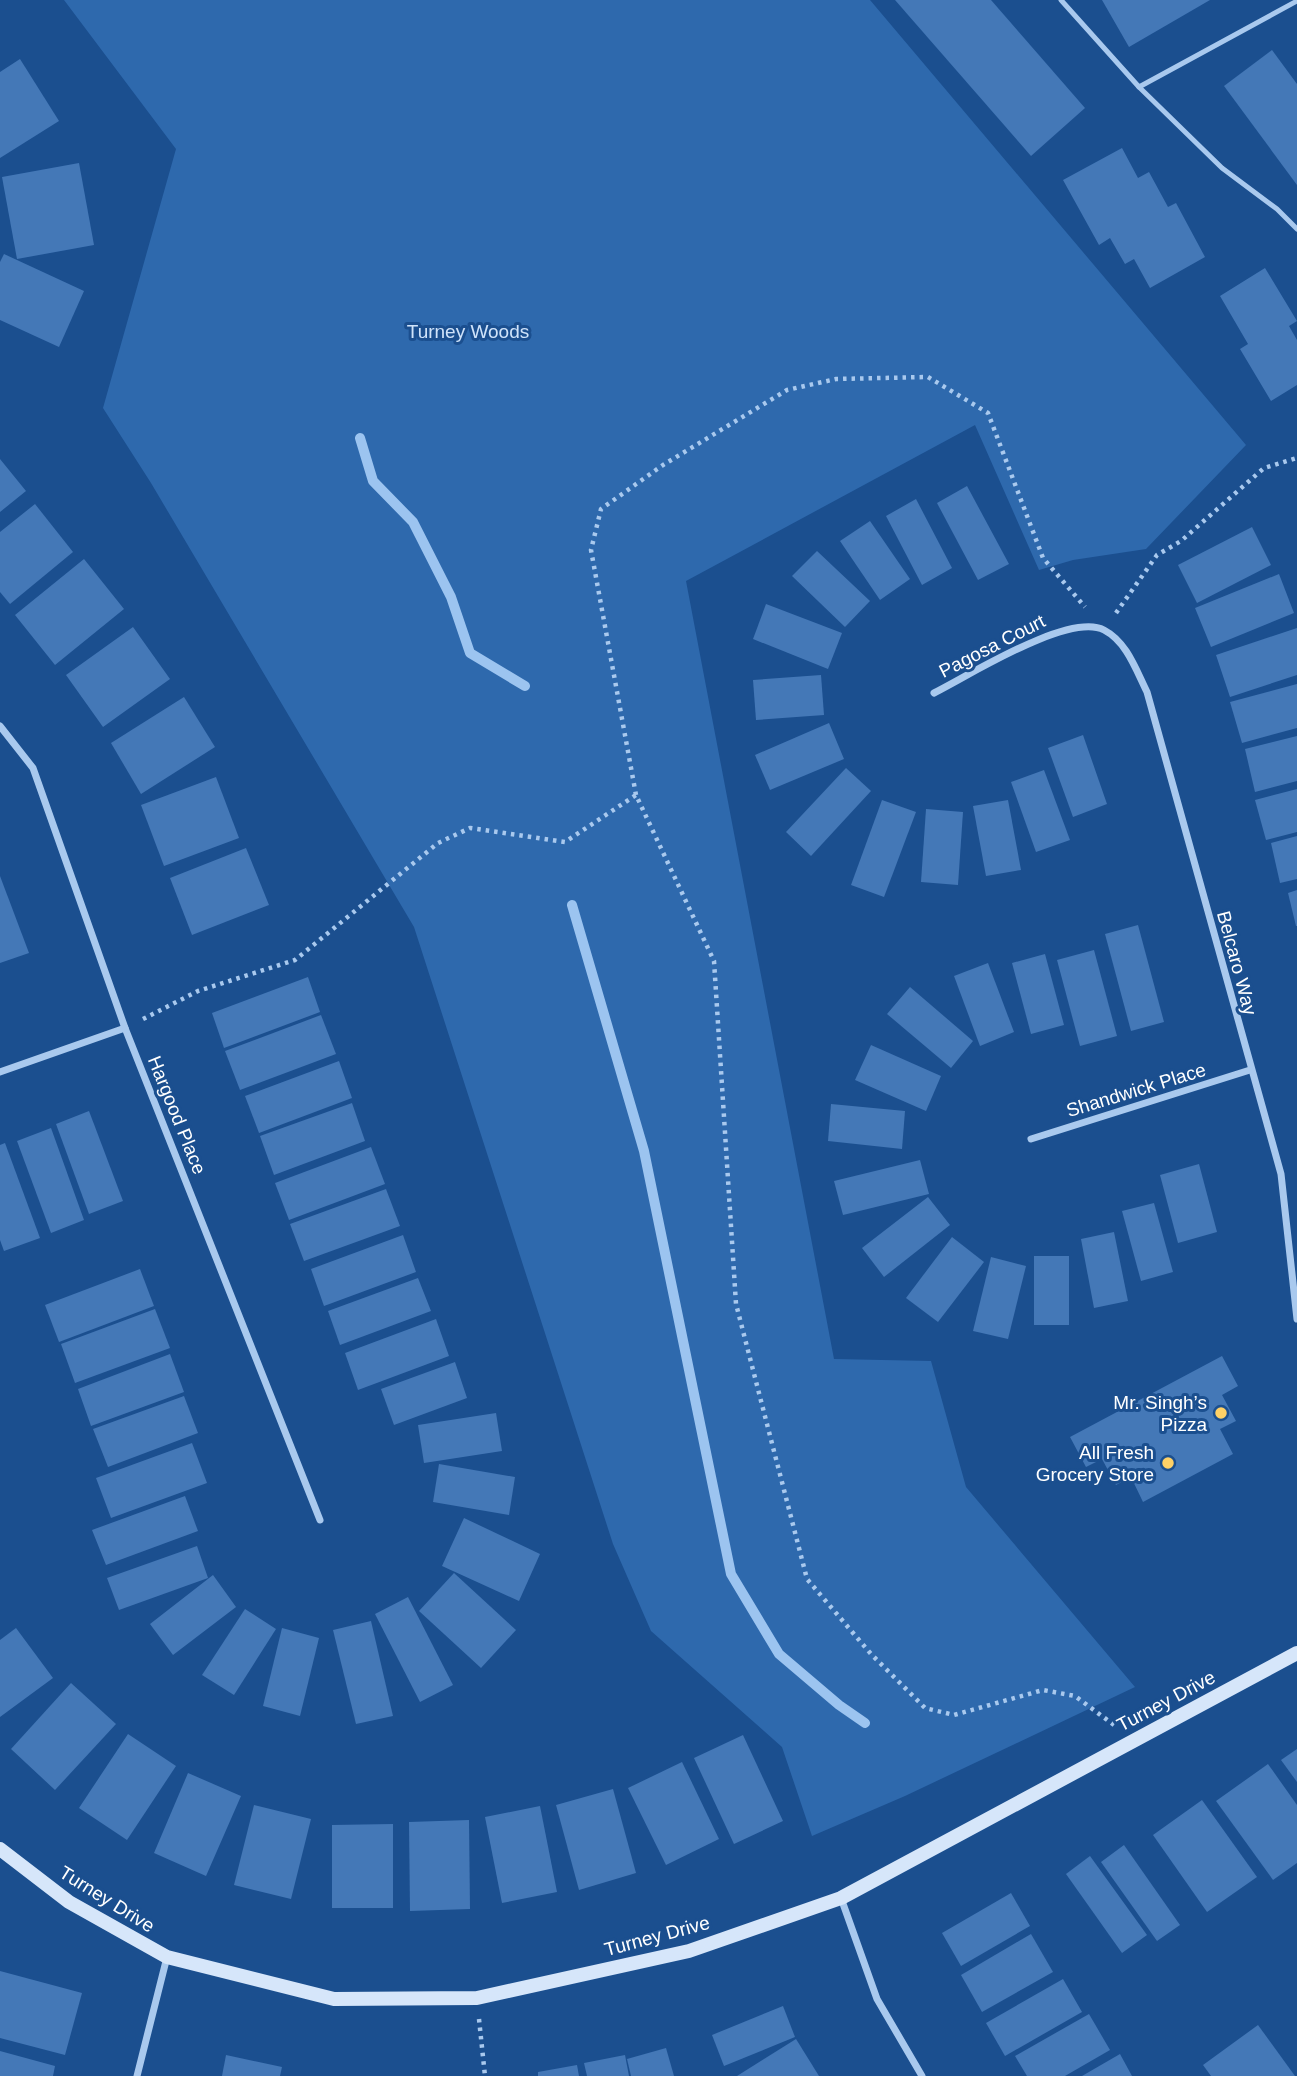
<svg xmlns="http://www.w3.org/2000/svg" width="1297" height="2076" font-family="Arial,sans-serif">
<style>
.green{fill:#2e69ad}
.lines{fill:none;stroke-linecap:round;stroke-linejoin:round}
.stream{stroke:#9cc4f0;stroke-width:10}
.building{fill:#4478b7}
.path{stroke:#a9c9ee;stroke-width:4.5;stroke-dasharray:3.5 5;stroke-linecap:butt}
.lane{stroke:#a9c9ee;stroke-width:5}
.street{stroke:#a9c9ee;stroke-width:7}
.secondary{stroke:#d6e6fa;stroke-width:14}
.poi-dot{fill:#ffd166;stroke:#1b4f8f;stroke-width:2.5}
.labels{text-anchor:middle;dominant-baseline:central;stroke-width:6;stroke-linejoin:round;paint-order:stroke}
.park-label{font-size:19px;fill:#cfe3fa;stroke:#1b4f8f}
.street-label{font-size:19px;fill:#fff;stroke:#1b4f8f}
.poi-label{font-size:19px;fill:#fff;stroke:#1b4f8f;text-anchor:end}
</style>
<rect width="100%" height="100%" fill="#1b4f8f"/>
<path class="green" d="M64,0H870L1246,445L1146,549L1073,560L1039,570L975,425L686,581L834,1359L931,1361L966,1487L1135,1687L905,1796L812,1836L782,1747L651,1631L613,1544L414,927L151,483L103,408L176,149Z"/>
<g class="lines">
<g class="stream">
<path d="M360,438L373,481L413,522L451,597L470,653L525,686"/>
<path d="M572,905L644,1151L731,1574L779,1654L839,1705L865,1723"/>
</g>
</g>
<g class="building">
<path d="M895,0H991L1085,108L1031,156Z"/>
<path d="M1102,0H1210L1129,47Z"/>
<path d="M1272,50L1297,84V185L1224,86Z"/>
<path d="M20,59L59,121L0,158V72Z"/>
<path d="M1122,148L1138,178L1149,172L1168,207L1176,203L1205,257L1150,288L1134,259L1125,264L1110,238L1099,245L1063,180Z"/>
<path d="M79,163L94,245L17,259L2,177Z"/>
<path d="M4,254L84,291L59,347L0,320V262Z"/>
<path d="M1265,268L1297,321L1289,326L1297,340V385L1271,401L1240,349L1248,344L1220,296Z"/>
<path d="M0,459L26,491L0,512Z"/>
<path d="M967,486L1009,564L978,580L937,503Z"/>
<path d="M916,499L952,568L922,585L886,516Z"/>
<path d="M35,504L73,552L10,604L0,592V532Z"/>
<path d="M870,521L910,579L880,600L840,541Z"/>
<path d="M1252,527L1271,565L1197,603L1178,565Z"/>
<path d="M817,551L870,601L845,627L792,576Z"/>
<path d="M84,559L124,609L55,665L15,615Z"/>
<path d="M1279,574L1294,613L1211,647L1195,608Z"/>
<path d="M766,604L842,633L828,669L753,639Z"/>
<path d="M133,627L170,679L103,727L66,675Z"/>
<path d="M1297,628V675L1230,697L1216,655Z"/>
<path d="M821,675L824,715L756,720L753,680Z"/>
<path d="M1297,684V728L1242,743L1230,702Z"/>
<path d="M184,697L215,747L141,794L111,743Z"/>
<path d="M829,723L844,759L770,790L755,755Z"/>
<path d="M1083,735L1107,804L1073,817L1048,748Z"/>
<path d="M1297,736V781L1255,792L1245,749Z"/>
<path d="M846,768L871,791L811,856L786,832Z"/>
<path d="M1044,770L1070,840L1036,852L1011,782Z"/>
<path d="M216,777L239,838L164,866L141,805Z"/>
<path d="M1297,789V832L1266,840L1255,800Z"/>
<path d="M882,800L916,812L884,897L851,885Z"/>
<path d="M1008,800L1021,870L986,876L973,806Z"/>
<path d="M926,809L963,812L958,885L921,882Z"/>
<path d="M1297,836V879L1280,883L1271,843Z"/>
<path d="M246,848L269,905L192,935L170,878Z"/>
<path d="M0,876L29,953L0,963Z"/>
<path d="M1297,890V926H1296L1288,893Z"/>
<path d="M1138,925L1164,1022L1131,1031L1105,934Z"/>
<path d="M1094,950L1117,1036L1080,1046L1057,960Z"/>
<path d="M1045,954L1064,1025L1031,1034L1012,963Z"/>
<path d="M988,963L1014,1032L980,1046L954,976Z"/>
<path d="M308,977L320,1012L224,1048L212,1013Z"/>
<path d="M910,987L973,1041L951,1068L887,1014Z"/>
<path d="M321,1015L336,1054L240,1090L225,1051Z"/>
<path d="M871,1045L941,1076L926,1111L855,1080Z"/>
<path d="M339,1061L352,1098L259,1133L245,1096Z"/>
<path d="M352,1103L365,1141L274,1175L260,1136Z"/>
<path d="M831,1104L905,1111L902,1149L828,1141Z"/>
<path d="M89,1111L123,1201L89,1214L56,1124Z"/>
<path d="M51,1128L84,1220L51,1233L17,1141Z"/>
<path d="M5,1143L40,1238L4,1251L0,1240V1145Z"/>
<path d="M371,1147L385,1184L289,1220L275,1183Z"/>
<path d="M920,1160L929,1194L843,1215L834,1181Z"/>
<path d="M1199,1164L1217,1232L1178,1243L1160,1175Z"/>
<path d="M386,1189L400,1226L304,1261L290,1224Z"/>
<path d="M928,1197L950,1225L884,1277L862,1248Z"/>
<path d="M1154,1203L1173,1272L1141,1281L1122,1211Z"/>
<path d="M1114,1232L1128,1301L1094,1308L1081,1239Z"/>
<path d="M403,1235L416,1272L324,1306L311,1269Z"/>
<path d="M952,1237L984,1262L938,1322L906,1298Z"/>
<rect x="1034" y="1256" width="35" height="69"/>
<path d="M991,1257L1026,1266L1008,1339L973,1331Z"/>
<path d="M140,1269L154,1306L59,1342L45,1305Z"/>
<path d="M418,1278L431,1311L340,1345L328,1311Z"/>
<path d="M155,1309L170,1348L75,1383L61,1344Z"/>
<path d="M436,1319L449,1356L358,1390L345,1353Z"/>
<path d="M170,1354L184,1392L91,1426L78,1389Z"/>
<path d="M1222,1356L1238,1386L1222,1395L1236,1421L1220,1429L1233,1454L1143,1502L1131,1477L1116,1485L1102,1459L1086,1467L1070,1437Z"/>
<path d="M455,1362L467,1398L394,1425L381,1389Z"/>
<path d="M184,1396L198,1433L108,1467L93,1429Z"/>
<path d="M496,1413L502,1451L424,1463L418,1425Z"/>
<path d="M192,1443L207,1483L111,1518L96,1478Z"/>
<path d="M439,1464L515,1477L509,1515L433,1502Z"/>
<path d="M185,1496L198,1531L106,1565L92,1530Z"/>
<path d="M464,1518L540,1554L519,1601L442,1566Z"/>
<path d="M197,1546L208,1578L119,1610L107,1578Z"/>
<path d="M454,1573L516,1630L481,1668L419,1611Z"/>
<path d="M213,1575L236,1607L173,1655L150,1624Z"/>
<path d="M408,1597L453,1685L420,1702L375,1614Z"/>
<path d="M245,1609L276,1629L234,1695L202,1675Z"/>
<path d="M371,1621L393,1716L356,1724L333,1630Z"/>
<path d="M16,1628L53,1678L0,1717V1640Z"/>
<path d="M282,1628L319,1638L300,1716L263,1706Z"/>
<path d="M71,1683L116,1724L55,1790L11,1749Z"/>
<path d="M128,1734L176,1766L127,1840L79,1808Z"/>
<path d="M743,1735L783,1821L734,1844L694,1758Z"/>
<path d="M1297,1749V1782L1281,1760Z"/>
<path d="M682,1762L719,1839L666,1865L628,1788Z"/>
<path d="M1268,1764L1297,1805V1863L1273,1880L1216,1801Z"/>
<path d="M188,1773L241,1796L206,1876L154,1853Z"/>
<path d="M613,1789L636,1873L579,1890L556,1805Z"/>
<path d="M1202,1800L1257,1877L1207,1912L1153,1835Z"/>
<path d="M254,1805L311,1819L291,1899L234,1885Z"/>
<path d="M540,1806L557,1892L502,1903L485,1817Z"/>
<path d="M469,1820L470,1909L410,1911L409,1822Z"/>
<path d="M393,1824V1908H332V1825Z"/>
<path d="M1124,1845L1180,1925L1157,1941L1101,1862Z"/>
<path d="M1090,1856L1147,1935L1122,1953L1066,1874Z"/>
<path d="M1011,1893L1030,1926L961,1966L942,1933Z"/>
<path d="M1031,1934L1053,1972L982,2012L961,1975Z"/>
<path d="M0,1971L82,1993L65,2055L0,2038Z"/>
<path d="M1063,1979L1082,2012L1005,2056L986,2023Z"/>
<path d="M783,2006L795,2037L724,2066L712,2035Z"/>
<path d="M1089,2014L1110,2050L1065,2076H1027L1015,2056Z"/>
<path d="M1258,2025L1295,2076H1211L1203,2065Z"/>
<path d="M796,2039L819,2076H737Z"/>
<path d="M666,2048L674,2076H631L627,2059Z"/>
<path d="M0,2051L55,2066L53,2076H0Z"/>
<path d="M1120,2054L1132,2076H1082Z"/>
<path d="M226,2055L282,2067L280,2076H222Z"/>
<path d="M625,2055L629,2076H587L584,2063Z"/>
<path d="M577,2065L579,2076H538V2072Z"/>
</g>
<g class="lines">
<g class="path">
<path d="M1116,613L1157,555L1181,541L1264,468L1297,458"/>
<path d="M636,795L591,550L601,509L663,465L787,390L836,379L928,377L988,413L1043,558L1085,607"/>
<path d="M143,1019L198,991L295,960L438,843L470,828L565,842L636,795L714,961L736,1304L807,1579L871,1654L925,1708L954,1715L1043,1690L1075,1696L1114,1725"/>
<path d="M479,2019L485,2076"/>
</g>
<g class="lane">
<path d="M1061,0L1139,87L1297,1"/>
<path d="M1139,87L1222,168L1277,209L1297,229"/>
</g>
<g class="street">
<path d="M934,693C970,675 1069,612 1104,630C1127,642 1136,670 1147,692L1281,1174L1297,1319"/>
<path d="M0,726L33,768L125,1028L320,1520"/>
<path d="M0,1072L125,1028"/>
<path d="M1031,1139L1250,1070"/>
<path d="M841,1898L877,1999L922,2076"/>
<path d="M137,2076L167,1957"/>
</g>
<path class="secondary" d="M0,1849L69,1902L167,1957L334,1999L477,1998L689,1951L841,1898L1297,1653"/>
</g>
<g class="poi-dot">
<circle cx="1221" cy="1413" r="7"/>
<circle cx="1168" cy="1463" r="7"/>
</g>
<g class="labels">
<g class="park-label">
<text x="468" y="331">Turney Woods</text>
</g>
<g class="street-label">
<text transform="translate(992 646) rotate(-27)">Pagosa Court</text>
<text transform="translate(1237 963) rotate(75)">Belcaro Way</text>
<text transform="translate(1136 1090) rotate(-17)">Shandwick Place</text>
<text transform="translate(177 1115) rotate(68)">Hargood Place</text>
<text transform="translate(1166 1701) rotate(-28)">Turney Drive</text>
<text transform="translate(107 1899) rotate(32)">Turney Drive</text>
<text transform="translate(657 1936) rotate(-15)">Turney Drive</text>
</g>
<g class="poi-label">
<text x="1207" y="1402">Mr. Singh’s<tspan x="1207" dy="22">Pizza</tspan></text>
<text x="1154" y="1452">All Fresh<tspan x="1154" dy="22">Grocery Store</tspan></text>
</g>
</g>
</svg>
